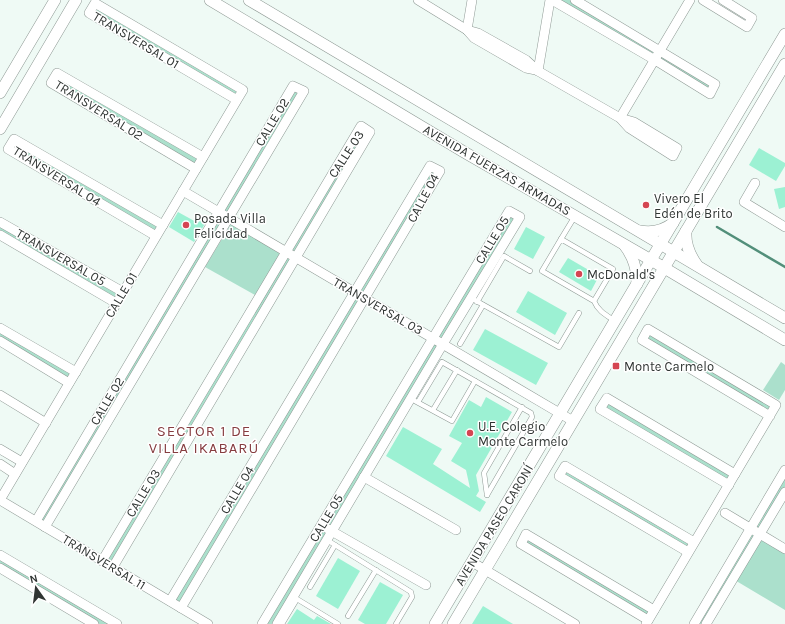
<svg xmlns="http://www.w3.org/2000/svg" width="785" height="624" font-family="Karla,sans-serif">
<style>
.green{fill:#abe0cc}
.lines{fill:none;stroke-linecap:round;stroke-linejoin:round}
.stream{stroke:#528f7a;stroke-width:2.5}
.building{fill:#9cf1d3}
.service-casing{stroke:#8e9994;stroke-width:5.5}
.minor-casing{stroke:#8e9994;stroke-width:10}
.tertiary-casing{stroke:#8e9994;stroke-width:12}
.service{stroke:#fff;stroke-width:4.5}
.minor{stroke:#fff;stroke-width:9}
.tertiary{stroke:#fff;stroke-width:11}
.poi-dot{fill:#d54552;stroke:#fff;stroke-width:1.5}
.labels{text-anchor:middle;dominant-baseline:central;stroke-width:3;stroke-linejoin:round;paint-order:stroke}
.street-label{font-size:13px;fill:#303533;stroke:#fff}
.poi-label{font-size:13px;fill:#303533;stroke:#fff;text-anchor:start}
.quarter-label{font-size:15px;letter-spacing:1px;fill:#863d40;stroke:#fff}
</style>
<rect width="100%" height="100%" fill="#effaf5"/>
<g class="green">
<path d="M552,0H575L715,84L710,94Z"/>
<path d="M95,3L243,90L237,100L89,13Z"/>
<path d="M57,73L203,158L196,169L51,83Z"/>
<path d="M293,86L304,91L45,527L36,521Z"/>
<path d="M361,126L370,132L113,567L102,561Z"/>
<path d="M14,139L163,225L156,236L8,149Z"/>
<path d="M430,166L440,171L180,608L170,602Z"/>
<path d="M509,211L520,217L277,624H262Z"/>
<path d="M0,222L123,293L116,303L0,235Z"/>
<path d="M231,224L281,254L255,295L205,267Z"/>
<path d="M0,328L76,372L70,382L0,341Z"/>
<path d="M648,329L776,405L770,416L642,340Z"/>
<path d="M781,362L785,365V390L779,400L763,390Z"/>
<path d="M607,398L735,474L729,485L600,409Z"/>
<path d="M565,466L694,542L688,552L559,476Z"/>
<path d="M785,470V492L760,534L785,548V610L733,579L706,624H694Z"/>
<path d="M526,534L654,610L648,620L521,544Z"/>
<path d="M0,555L117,624H94L0,568Z"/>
</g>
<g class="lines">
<path class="stream" d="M717,227L785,267"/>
</g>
<g class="building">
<path d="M759,148L785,163V166L776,181L749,165Z"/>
<path d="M785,187V207L779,209L774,189Z"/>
<path d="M178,212L198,223L201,218L206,222L194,242L169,227Z"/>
<path d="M526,227L545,237L533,259L514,249Z"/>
<path d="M568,258L599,276L591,291L559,272Z"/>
<path d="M528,291L567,313L555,335L516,312Z"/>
<path d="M485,329L548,363L536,385L473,350Z"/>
<path d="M486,397L512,412L476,475L479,491L476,496L486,502L480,512L386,456L403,427L442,449L433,464L470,488L466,470L451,461L462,443L449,436L469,400L481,407Z"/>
<path d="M338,558L360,571L338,609L316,596Z"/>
<path d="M380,582L403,595L386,624H365L358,620Z"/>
<path d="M483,606L513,624H472Z"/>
<path d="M297,609L314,620L317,616L331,624H287Z"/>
</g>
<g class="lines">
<g class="service-casing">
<g id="service">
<path d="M561,239L575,216"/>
<path d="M471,298L559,347L579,313"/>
<path d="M594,301L613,269L561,239L542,271L594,301C598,311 606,315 615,321"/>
<path d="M477,302L504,256L530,271"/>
<path d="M460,344L483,305"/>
<path d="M415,401L452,421L475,381"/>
<path d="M418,402L442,362L531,413L532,417L531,419L487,495"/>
<path d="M433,410L457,370"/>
<path d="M487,495L484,473L522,407"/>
<path d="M327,540L411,592L412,597L396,624"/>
<path d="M310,587L335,545"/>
<path d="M348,616L376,570"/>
<path d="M282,624L297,599L338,624"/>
</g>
</g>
<g class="minor-casing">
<g id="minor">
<path d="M418,0L467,30L474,38L526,68L536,70"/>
<path d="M552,0L655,60L710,94L715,84L575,0"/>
<path d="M703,0L747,27L752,18L723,0"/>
<path d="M467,30L478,33L526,60L538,71L620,118L634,122L677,148L673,156L629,128L620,118"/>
<path d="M467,30L472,0"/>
<path d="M538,71L550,0"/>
<path d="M620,118L690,0"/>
<path d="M196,169L51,83L57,73L203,157"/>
<path d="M755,183L744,202L785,227"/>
<path d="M183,191L573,421"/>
<path d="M0,222L123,292"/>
<path d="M0,235L116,303"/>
<path d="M156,236L8,149L14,139L163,225"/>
<path d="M0,328L76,372"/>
<path d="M0,341L69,383"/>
<path d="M0,395L46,423"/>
<path d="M0,449L22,462"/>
<path d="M0,464L15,474"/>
<path d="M364,477L456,530"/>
<path d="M729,485L600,409L607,398L735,474"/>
<path d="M0,500L237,100L243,90L95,3L89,13L237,100"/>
<path d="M0,500L208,624"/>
<path d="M725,513L785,549"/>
<path d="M36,521L293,86L304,91L45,527"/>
<path d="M328,529L426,585"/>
<path d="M688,552L559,476L565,466L694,542"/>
<path d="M0,555L117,624"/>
<path d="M102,561L361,126L370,132L113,567"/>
<path d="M472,562L575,624"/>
<path d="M0,568L94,624"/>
<path d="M170,601L430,166L440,171L181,608"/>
<path d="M648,620L521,544L526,534L654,610"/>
<path d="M262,624L509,211L520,217L443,344L277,624"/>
<path d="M646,624L776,405L648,329L642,340L770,416"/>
<path d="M694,624L785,470"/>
<path d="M706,624L785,492"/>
</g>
</g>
<g class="tertiary-casing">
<g id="tertiary">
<path d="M210,0L464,152L651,260L785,340"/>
<path d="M249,0L785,318"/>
<path d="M0,93L55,0"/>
<path d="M0,129L76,0"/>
<path d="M640,231C652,233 663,231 673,223"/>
<path d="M686,231C685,244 689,254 697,265"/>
<path d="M625,246C634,258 637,269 637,284"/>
<path d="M435,624L785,34"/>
<path d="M453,624L785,64"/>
</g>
</g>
<use href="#service" class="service"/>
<use href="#minor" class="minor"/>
<use href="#tertiary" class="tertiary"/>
</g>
<g class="poi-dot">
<circle cx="646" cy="205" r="4"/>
<circle cx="186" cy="225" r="4"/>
<circle cx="579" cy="274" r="4"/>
<rect x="612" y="362" width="8" height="8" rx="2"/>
<circle cx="470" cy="433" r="4"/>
</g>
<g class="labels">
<g class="street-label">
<text transform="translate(136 40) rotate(31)">TRANSVERSAL 01</text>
<text transform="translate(99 110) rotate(32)">TRANSVERSAL 02</text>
<text transform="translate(272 122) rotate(-59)">CALLE 02</text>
<text transform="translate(346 154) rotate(-57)">CALLE 03</text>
<text transform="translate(497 170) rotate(30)">AVENIDA FUERZAS ARMADAS</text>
<text transform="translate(57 176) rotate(32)">TRANSVERSAL 04</text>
<text transform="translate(423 198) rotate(-62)">CALLE 04</text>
<text transform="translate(492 240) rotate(-59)">CALLE 05</text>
<text transform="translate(61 257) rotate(30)">TRANSVERSAL 05</text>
<text transform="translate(121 295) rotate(-59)">CALLE 01</text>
<text transform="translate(378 306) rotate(30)">TRANSVERSAL 03</text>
<text transform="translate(107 401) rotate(-59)">CALLE 02</text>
<text transform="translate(237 490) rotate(-59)">CALLE 04</text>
<text transform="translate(143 493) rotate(-59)">CALLE 03</text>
<text transform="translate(326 518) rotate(-59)">CALLE 05</text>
<text transform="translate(494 525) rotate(-59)">AVENIDA PASEO CARONÍ</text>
<text transform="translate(104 562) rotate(31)">TRANSVERSAL 11</text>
</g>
<g class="poi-label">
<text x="654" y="198">Vivero El<tspan x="654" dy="15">Edén de Brito</tspan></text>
<text x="194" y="218">Posada Villa<tspan x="194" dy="15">Felicidad</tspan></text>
<text x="587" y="274">McDonald's</text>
<text x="624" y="366">Monte Carmelo</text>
<text x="478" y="426">U.E. Colegio<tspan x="478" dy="15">Monte Carmelo</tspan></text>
</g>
<g class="quarter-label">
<text x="204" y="431">SECTOR 1 DE<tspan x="204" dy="17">VILLA IKABARÚ</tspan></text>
</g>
</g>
<g transform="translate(36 588) rotate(346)" stroke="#ffffff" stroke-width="3" paint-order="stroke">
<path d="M0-3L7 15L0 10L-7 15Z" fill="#303533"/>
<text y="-6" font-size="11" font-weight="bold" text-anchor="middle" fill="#303533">N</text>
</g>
</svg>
